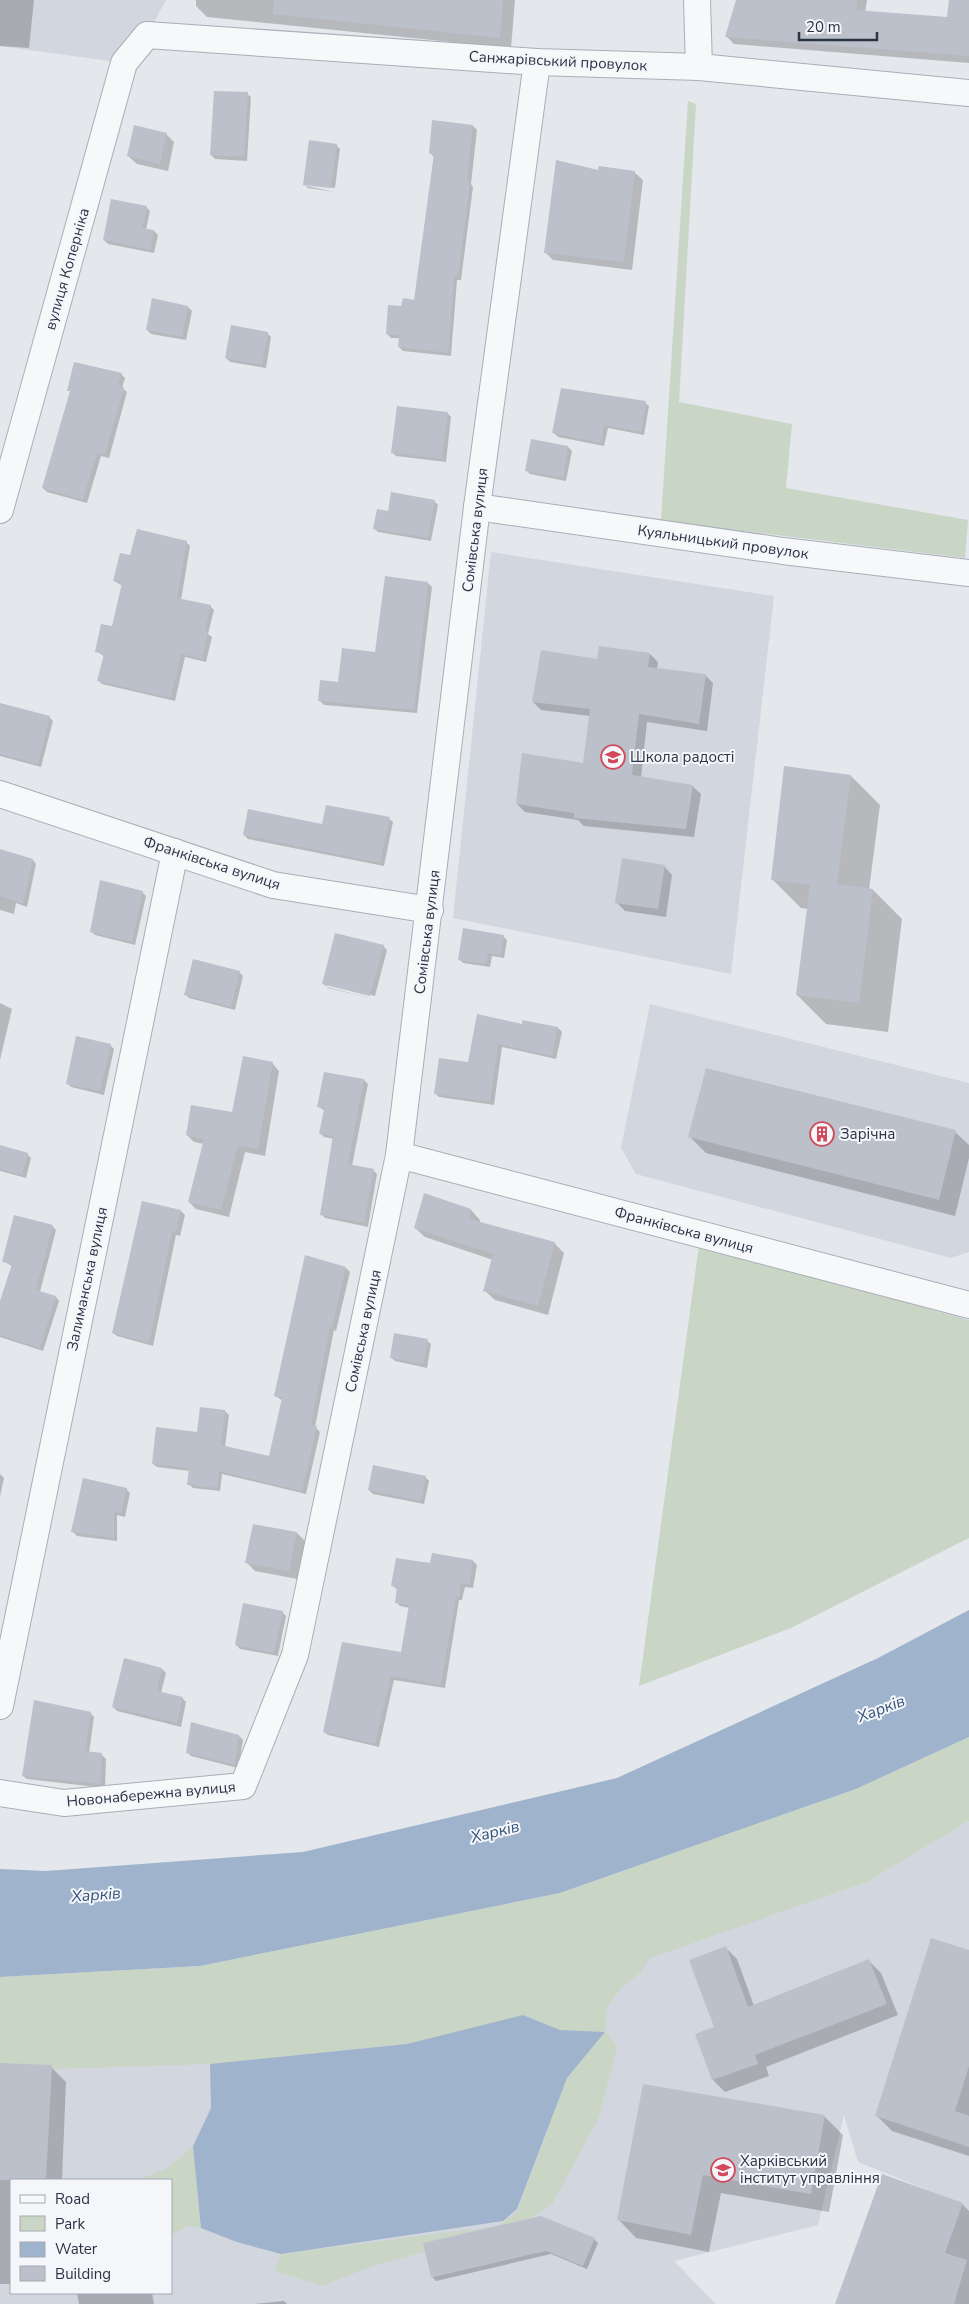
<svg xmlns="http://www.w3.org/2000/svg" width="969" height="2304" font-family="'Nunito Sans',sans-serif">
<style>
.built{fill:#d2d6de;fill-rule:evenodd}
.green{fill:#c9d6c5}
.water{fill:#9fb4cc}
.shadow{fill:#0003}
.building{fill:#bbc0ca}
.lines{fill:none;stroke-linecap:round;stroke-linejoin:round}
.street-casing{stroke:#a9aeb7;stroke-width:28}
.street{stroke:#f7f8fa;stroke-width:26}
.labels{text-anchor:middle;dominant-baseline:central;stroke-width:4;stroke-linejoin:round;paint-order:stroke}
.street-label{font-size:15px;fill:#2b3445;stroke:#f4f6f9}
.poi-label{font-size:15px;fill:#2b3445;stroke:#f4f6f9;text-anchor:start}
.water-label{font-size:16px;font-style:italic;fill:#34527a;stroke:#f4f6f9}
</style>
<rect width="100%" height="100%" fill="#e4e7ec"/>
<g class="built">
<path d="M0,0H166L147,35L124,63L0,46Z"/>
<path d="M491,552L774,596L731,974L453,918Z"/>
<path d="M650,1004L969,1083V1252L951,1258L636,1174L621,1148Z"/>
<path d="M969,1821V2304H926L960,2203L858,2162L844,2115L818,2225L674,2261L716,2304H0V2060L869,1881ZM11,2180H171V2293H11Z"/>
</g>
<g class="green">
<path d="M688,101L696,104L679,402L792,424L786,488L968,520L965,558L661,521Z"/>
<path d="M699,1245L969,1320V1538L791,1628L639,1686Z"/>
<path d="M969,1737V1821L869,1881L650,1958L640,1973L622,1987L607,2007L605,2032L617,2047L599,2117L553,2203L519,2226L372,2266L322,2286L275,2271L281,2254L498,2226L517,2212L567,2078L604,2032L560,2030L523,2015L407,2044L210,2064L53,2069L31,2064H0V1977L200,1966L560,1893L856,1789Z"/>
<path d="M193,2146L201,2228L189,2226L171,2235V2180H138L168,2168Z"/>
</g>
<g class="water">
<path d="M969,1610V1737L856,1789L560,1893L200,1966L0,1977V1869L46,1871L303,1852L617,1778L878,1658Z"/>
<path d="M523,2015L560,2030L605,2032L567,2078L517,2209L503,2221L281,2254L237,2242L201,2228L193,2146L211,2108L210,2064L407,2044Z"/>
</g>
<g class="shadow">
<path d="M0,0H34L29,48L0,46Z"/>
<path d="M196,0H515L511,48L207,17L196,6Z"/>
<path d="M738,0H867L865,12L948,19L950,0L969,1V63L734,44L726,36Z"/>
<path d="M247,94L251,97L247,161L215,159L211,155Z"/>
<path d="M473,126L477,130L471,184L473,187L461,280H457L451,356L403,351L399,347L400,338H391L387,334L402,308L415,301L434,157L430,153Z"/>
<path d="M166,134L174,142L168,171L137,164L128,156Z"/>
<path d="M336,145L340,149L335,188L307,184V186L335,192L308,188L304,184Z"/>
<path d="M634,172L643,180L632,270L553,260L545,252Z"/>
<path d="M146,207L150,211L146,230L154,231L158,235L154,253L108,244L104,240Z"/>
<path d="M188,307L192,311L186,340L151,334L147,330Z"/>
<path d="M267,333L271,337L266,368L230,362L226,358Z"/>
<path d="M121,374L125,378L122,388L127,392L109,458L101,456L87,503L47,492L43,488L71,392L69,390Z"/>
<path d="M645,403L649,406L644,435L608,428L604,446L558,437L554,433Z"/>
<path d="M447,413L451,417L446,462L396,456L392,452Z"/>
<path d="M568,447L572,451L566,481L530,474L526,470Z"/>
<path d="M434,501L438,505L431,541L378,532L374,528L389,512Z"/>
<path d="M186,542L190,546L181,600L210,606L214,610L208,634L212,637L206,662L185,657L175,701L102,684L98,680L104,656L96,651L112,628L123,586L114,581L131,557Z"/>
<path d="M428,583L432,587L417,713L324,705L320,701L376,653Z"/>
<path d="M650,654L658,662L657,669L705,675L713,683L707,731L647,722L641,778L692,786L701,794L694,837L584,826L578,820L525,812L517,804L584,764L590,716L541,710L533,702L598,661Z"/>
<path d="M0,705L49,717L53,721L41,767L0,756Z"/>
<path d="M851,776L880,805L869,890H873L902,919L888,1032L826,1024L797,995L808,909L801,908L772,879Z"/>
<path d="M389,819L393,822L384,866L248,839L244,835Z"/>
<path d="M0,850L33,860L36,864L27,907L16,903L14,914L0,910Z"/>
<path d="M664,866L672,875L666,917L625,911L617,903Z"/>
<path d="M142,892L146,896L135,945L95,935L91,931Z"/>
<path d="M503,936L507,940L504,958L492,956L490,967L463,963L459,959Z"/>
<path d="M383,946L387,950L375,996L327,984V987L374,999L328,988L324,984Z"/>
<path d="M239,972L243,976L235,1010L189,998L185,994Z"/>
<path d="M0,1003L12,1009L0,1060Z"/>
<path d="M523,1021L558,1028L562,1032L556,1059L502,1047L494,1105L439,1097L435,1093L469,1063L523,1025Z"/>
<path d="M110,1045L114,1049L104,1095L71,1087L67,1083Z"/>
<path d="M272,1063L279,1071L265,1156L245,1152L229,1217L196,1209L189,1202L204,1144L194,1142L187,1135L233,1113Z"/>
<path d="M325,1074L364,1080L368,1084L352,1166L373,1170L377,1174L368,1227L325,1218L321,1214L334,1139L324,1137L320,1133L325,1111L319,1107Z"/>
<path d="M955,1132L969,1145V1158L955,1216L706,1153L690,1137Z"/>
<path d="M0,1147L27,1154L31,1158L26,1178L0,1171Z"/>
<path d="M143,1203L181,1211L185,1215L180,1236L176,1235L153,1346L117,1336L113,1333Z"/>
<path d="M471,1210L480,1220V1223L554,1243L564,1253L548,1315L495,1300L485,1291L493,1260L425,1237L415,1228Z"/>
<path d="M52,1226L56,1230L40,1292L56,1297L59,1301L43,1351L0,1337V1305L12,1266L3,1261Z"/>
<path d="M346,1268L350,1272L336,1331L334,1330L315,1427L320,1432L306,1494L222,1474L220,1491L193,1488L189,1484L190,1471L157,1467L153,1464L198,1433L225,1411L229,1415L225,1447L270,1457L282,1400L275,1396Z"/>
<path d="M427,1341L431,1344L427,1368L395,1361L391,1357Z"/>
<path d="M0,1474L4,1478L0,1497Z"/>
<path d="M425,1477L429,1481L424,1504L373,1494L369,1490Z"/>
<path d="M126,1489L130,1493L125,1517L117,1515V1541L77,1536L73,1532Z"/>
<path d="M297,1533L305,1541L297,1579L255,1571L247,1563Z"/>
<path d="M473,1561L477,1565L473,1588L465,1587L462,1600H459L445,1688L394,1680L379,1747L328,1735L324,1732L402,1654L410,1608L400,1606L396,1602L398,1590L393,1586L431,1564Z"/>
<path d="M282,1612L286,1616L278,1656L240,1649L236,1645Z"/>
<path d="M162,1669L166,1673L161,1693L182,1698L186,1702L181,1727L117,1711L113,1707Z"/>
<path d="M90,1713L94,1717L89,1753L102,1755L106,1759L105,1788L27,1779L23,1776Z"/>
<path d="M239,1736L243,1740L238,1768L191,1756L187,1752Z"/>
<path d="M725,1947L737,1959L754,2006L869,1961L881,1973L898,2015L766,2067L769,2076L725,2092L713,2080L697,2035L715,2028Z"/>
<path d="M969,1951V2156L892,2131L877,2116Z"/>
<path d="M0,2064L51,2067L66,2082L62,2180H11V2284H0Z"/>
<path d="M644,2086L824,2116L843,2135L829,2212L721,2193L709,2252L636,2238L618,2219Z"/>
<path d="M962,2204L969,2211V2304H836Z"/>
<path d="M594,2239L598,2243L587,2269L551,2254L436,2281L432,2277Z"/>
<path d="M77,2293H152L154,2304H79Z"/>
<path d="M284,2301L287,2304H253Z"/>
</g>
<g class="building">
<path d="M274,0H503L500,38L273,14Z"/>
<path d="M736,0H858L856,10L947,17L949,0H969V56L725,37Z"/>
<path d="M214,91L248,92L244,157L210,155Z"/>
<path d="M432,120L473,125L467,181L470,182L458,277H454L448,353L398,347L399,335L386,334L388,305L401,306L403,298L414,300L434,154L429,153Z"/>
<path d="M134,125L167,133L160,164L127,156Z"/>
<path d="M309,140L337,144L331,188L303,185Z"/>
<path d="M556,160L598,170L599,166L635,171L624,262L544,253Z"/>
<path d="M111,199L147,206L142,228L154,230L150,250L103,240Z"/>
<path d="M152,298L188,306L182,337L146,330Z"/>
<path d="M231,325L268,332L262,365L225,358Z"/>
<path d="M74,362L122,373L118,385L124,387L105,455L97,453L83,500L42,488L70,391H67Z"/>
<path d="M561,388L646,401L641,432L604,425L601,443L552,433Z"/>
<path d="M397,406L448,412L442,459L391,453Z"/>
<path d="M531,439L568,446L563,478L525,471Z"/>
<path d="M391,492L435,500L428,538L373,529L377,509L388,511Z"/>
<path d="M137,529L187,541L177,598L211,605L205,631L208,632L202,659L181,654L171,698L97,681L104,654L95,652L101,624L112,626L122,583L113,581L120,553L130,555Z"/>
<path d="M385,576L428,582L414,710L318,701L320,680L338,682L342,648L375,652Z"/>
<path d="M599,646L650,653L648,667L706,674L699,724L639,714L632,775L693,785L686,829L574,818V813L516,804L522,753L583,763L590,709L532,702L541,650L597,659Z"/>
<path d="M0,703L50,716L38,764L0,754Z"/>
<path d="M784,766L851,775L837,884L873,889L859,1003L796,995L810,885L771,880Z"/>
<path d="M326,805L390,817L380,863L243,835L248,809L322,824Z"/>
<path d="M0,849L33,859L23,904L0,896Z"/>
<path d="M622,858L665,865L658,909L615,903Z"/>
<path d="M100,880L143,891L132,942L90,932Z"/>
<path d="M463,928L504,935L501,955L488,953L486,964L458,960Z"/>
<path d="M335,933L384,945L370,996L322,984Z"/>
<path d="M193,959L240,971L231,1007L184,995Z"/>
<path d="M477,1014L522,1024V1020L558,1027L552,1056L498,1044L490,1102L434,1094L439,1058L468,1062Z"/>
<path d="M76,1036L111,1044L100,1091L66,1084Z"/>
<path d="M243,1056L273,1062L258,1149L238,1145L221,1210L188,1202L204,1139L186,1135L191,1105L232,1112Z"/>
<path d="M706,1068L956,1130L939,1200L688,1137Z"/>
<path d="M324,1072L364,1079L348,1164L374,1169L364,1223L320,1215L333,1136L319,1134L324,1109L317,1107Z"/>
<path d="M0,1145L28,1153L22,1175L0,1169Z"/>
<path d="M424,1193L471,1209L469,1219L555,1242L538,1306L483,1291L493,1254L414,1228Z"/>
<path d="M142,1201L181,1210L176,1232H172L149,1343L112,1333Z"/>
<path d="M14,1215L53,1225L36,1290L56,1296L40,1348L0,1335V1301L12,1264L2,1262Z"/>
<path d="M305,1255L346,1267L332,1328L330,1327L311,1425L317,1426L302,1491L219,1471L217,1488L187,1485L189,1468L152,1464L156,1427L197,1432L200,1407L225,1410L221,1445L269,1456L282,1398L274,1396Z"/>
<path d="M394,1333L428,1339L423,1364L390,1358Z"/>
<path d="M373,1465L426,1476L421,1501L368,1490Z"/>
<path d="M83,1478L127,1488L121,1513L114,1512V1538L71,1532Z"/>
<path d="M253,1524L297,1532L289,1571L245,1563Z"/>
<path d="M432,1553L473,1560L470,1585L461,1583L459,1597L456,1596L441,1685L391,1676L375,1744L323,1732L342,1642L401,1652L409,1605L395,1603L397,1587L391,1586L396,1558L430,1563Z"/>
<path d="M243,1603L283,1611L274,1653L235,1645Z"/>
<path d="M124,1658L162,1668L157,1691L183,1697L177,1723L112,1707Z"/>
<path d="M34,1700L91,1712L85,1751L102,1753L101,1784L22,1776Z"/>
<path d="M191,1722L239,1735L235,1765L186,1753Z"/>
<path d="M931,1938L969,1950V2066L955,2111L969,2116V2147L875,2116Z"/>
<path d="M726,1946L748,2007L869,1959L887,2004L755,2055L758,2064L712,2080L695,2034L714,2027L689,1960Z"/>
<path d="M0,2063L52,2065L46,2180H0Z"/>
<path d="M643,2084L825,2115L811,2194L703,2175L691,2235L617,2220Z"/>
<path d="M882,2174L963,2203L945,2253L967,2260L954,2304H835Z"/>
<path d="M541,2216L595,2238L583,2266L546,2251L431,2277L423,2243Z"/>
</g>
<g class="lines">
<g class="street-casing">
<g id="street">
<path d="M697,0L699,67"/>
<path d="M477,507L783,551L969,573"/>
<path d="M0,510L124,63L147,35L537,62L699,67L969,93"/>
<path d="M0,794L273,885L430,910"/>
<path d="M399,1155L969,1305"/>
<path d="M0,1706L175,852"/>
<path d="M0,1793L64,1803L243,1786L295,1655L399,1155L477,507L537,62"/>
</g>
</g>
<use href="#street" class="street"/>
</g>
<defs>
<g id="school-ring" transform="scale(1.25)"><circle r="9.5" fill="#f4f6f9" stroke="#d1495b" stroke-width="1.5"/><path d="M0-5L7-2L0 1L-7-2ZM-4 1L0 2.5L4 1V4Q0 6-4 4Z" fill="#d1495b"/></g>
<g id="building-ring" transform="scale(1.25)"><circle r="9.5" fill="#f4f6f9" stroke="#d1495b" stroke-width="1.5"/><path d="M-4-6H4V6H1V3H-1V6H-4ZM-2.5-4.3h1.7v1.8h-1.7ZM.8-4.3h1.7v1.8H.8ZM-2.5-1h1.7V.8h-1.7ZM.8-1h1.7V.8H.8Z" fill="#d1495b"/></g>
<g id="university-ring" transform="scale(1.25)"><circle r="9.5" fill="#f4f6f9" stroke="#d1495b" stroke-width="1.5"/><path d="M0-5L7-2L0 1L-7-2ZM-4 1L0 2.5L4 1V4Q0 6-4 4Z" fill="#d1495b"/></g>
</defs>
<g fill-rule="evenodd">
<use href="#school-ring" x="613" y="757"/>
<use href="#building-ring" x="822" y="1134"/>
<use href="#university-ring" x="723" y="2170"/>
</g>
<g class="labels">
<g class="street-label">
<text transform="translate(558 61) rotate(3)">Санжарівський провулок</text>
<text transform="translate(67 269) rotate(-74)">вулиця Коперніка</text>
<text transform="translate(475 530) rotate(-83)">Сомівська вулиця</text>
<text transform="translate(723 542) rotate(8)">Куяльницький провулок</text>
<text transform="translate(212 863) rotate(18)">Франківська вулиця</text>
<text transform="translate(427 932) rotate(-83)">Сомівська вулиця</text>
<text transform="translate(684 1230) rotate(15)">Франківська вулиця</text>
<text transform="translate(87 1279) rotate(-78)">Залиманська вулиця</text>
<text transform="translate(363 1331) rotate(-78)">Сомівська вулиця</text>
<text transform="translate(151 1794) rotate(-5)">Новонабережна вулиця</text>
</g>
<g class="poi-label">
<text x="630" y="757">Школа радості</text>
<text x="840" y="1134">Зарічна</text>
<text x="740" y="2161">Харківський<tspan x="740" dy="17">інститут управління</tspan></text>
</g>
<g class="water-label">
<text transform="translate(881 1709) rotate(-21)">Харків</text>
<text transform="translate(495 1832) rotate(-14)">Харків</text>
<text transform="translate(96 1895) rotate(-4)">Харків</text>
</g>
</g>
<rect x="10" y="2179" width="162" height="115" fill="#f4f6f9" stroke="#a4a8b1"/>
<rect x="20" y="2195" width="25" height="8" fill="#f7f8fa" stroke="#a4a8b1"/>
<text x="55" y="2204" font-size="15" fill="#2b3445">Road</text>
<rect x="20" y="2216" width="25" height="15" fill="#c9d6c5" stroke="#a4a8b1"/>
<text x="55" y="2229" font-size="15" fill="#2b3445">Park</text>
<rect x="20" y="2242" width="25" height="15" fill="#9fb4cc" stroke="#a4a8b1"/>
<text x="55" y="2254" font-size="15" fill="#2b3445">Water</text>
<rect x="20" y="2266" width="25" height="15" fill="#bbc0ca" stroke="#a4a8b1"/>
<text x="55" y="2279" font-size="15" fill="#2b3445">Building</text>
<path d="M799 32v8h78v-8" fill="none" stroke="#2b3445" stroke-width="2.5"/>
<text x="806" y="32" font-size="15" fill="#2b3445" stroke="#f4f6f9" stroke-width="4" paint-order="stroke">20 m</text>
</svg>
